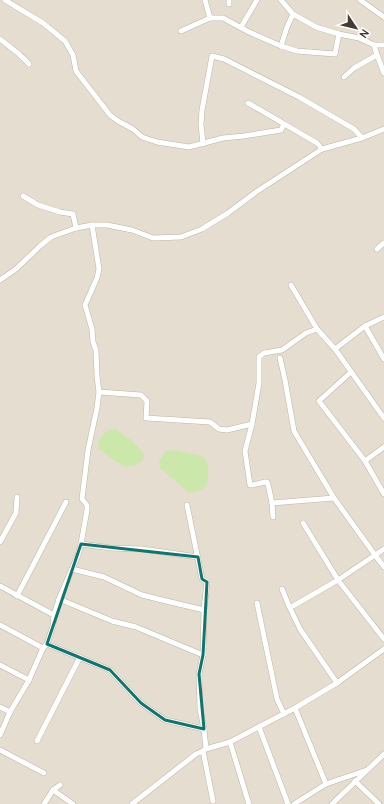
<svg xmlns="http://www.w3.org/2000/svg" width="384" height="804" font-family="Cabin,sans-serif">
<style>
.residential{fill:#e5ded0}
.green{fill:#cce7aa}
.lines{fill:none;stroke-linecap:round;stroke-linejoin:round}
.street-casing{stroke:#bdb4a5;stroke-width:6}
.street{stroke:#fff;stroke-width:5}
.marked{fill:none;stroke:#0f766e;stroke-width:3;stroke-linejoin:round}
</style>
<rect width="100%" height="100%" fill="#f1ede2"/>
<rect class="residential" x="0" y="0" width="384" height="804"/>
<g class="green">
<path d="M115,429L131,440L144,454L143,460L137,465L125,467L115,461L99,449L98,441L108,430Z"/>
<path d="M174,450L201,456C209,460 209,468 208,476C208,478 208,483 206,485C203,491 195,492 189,493L160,468L159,461L166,451Z"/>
</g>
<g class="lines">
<g class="street-casing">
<g id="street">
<path d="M5,0L43,23L65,41L73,55L76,71L110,115L118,121L133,129L142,137L157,142L189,147L223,138L244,136L281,130L284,124"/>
<path d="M205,0L210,18"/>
<path d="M229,0V4"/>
<path d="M281,0L293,14L316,27L339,34L359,38L374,45H384"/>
<path d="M360,0L384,17"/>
<path d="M241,27L257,0"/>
<path d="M181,31L210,18H223L249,32L281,46L297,51L335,54L339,34"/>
<path d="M0,39L19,54L29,64"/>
<path d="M374,45L377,55L384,73"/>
<path d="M281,46L287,27L293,14"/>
<path d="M344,77L354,68L377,55"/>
<path d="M248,103L317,143L322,149"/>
<path d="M203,144L201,124L202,110L212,56L224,59L299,97L354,129L362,138"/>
<path d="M23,196L38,205L60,212L73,214L76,228"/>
<path d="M377,249L384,243"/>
<path d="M0,280L16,269L40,246L51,237L76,228L92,225H107L132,230L153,238L181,237L202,229L228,213L256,192L322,149L362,138L384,129"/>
<path d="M291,285L317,329L335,349L384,418"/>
<path d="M365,326L384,359"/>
<path d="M335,349L365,326L384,317"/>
<path d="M280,358L285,380L294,431L334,498L375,555L384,567"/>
<path d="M351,372L319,401L365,461L384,494"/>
<path d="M99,392L141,395L147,401L146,418L210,422L219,429L227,430L252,424"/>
<path d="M365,461L384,447"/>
<path d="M272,503L334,498"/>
<path d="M187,505L202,579L207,582L204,610L203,655L199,674L200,709L204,729L206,749"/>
<path d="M273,517L272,503L268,484L267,482H265L253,485H250L245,451L252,424L259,383V357L264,353L282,350L306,333L317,329"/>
<path d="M303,523L338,580L384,639"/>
<path d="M0,542L16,513L17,497"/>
<path d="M81,544L111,548L142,549L198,557"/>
<path d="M72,569L104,577L142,595L162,600L204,610"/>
<path d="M0,586L54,615"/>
<path d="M282,589L289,606L300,629L337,683"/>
<path d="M17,596L66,502"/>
<path d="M59,599L112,621L136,627L203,655"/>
<path d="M257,603L277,699L284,714"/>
<path d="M293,606L338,580L384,549"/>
<path d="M0,625L43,648"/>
<path d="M47,644L110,670L141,703L165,720L204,729"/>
<path d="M0,665L29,680"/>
<path d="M0,707L10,712"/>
<path d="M295,708L326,784"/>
<path d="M259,727L288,804"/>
<path d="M0,735L10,712L29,680L43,648L47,644L53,626L54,615L59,599L78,555L81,544L87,510V505L82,499L88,450L97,408L99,392L97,376L96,350L93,342L92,329L85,305L97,278L99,269L92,225"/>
<path d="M37,741L80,657"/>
<path d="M230,742L249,804"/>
<path d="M0,750L44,773"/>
<path d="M203,751L213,801"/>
<path d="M355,781L379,804"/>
<path d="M53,790L73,804"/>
<path d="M44,804L53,790L60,785"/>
<path d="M132,804L196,754L203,751L206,749L230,742L295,708L337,683L384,649"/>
<path d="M294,804L326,784L367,770"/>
<path d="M332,804L384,754"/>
</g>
</g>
<use href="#street" class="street"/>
</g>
<path class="marked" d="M81,544L198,557L202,579L207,582L203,655L199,674L204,729L165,720L141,703L110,670L47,644Z"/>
<g transform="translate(356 28) rotate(125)" stroke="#ffffff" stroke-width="3" paint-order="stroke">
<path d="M0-3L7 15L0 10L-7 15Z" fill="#433c33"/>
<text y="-6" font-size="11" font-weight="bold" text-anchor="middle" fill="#433c33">N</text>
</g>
</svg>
